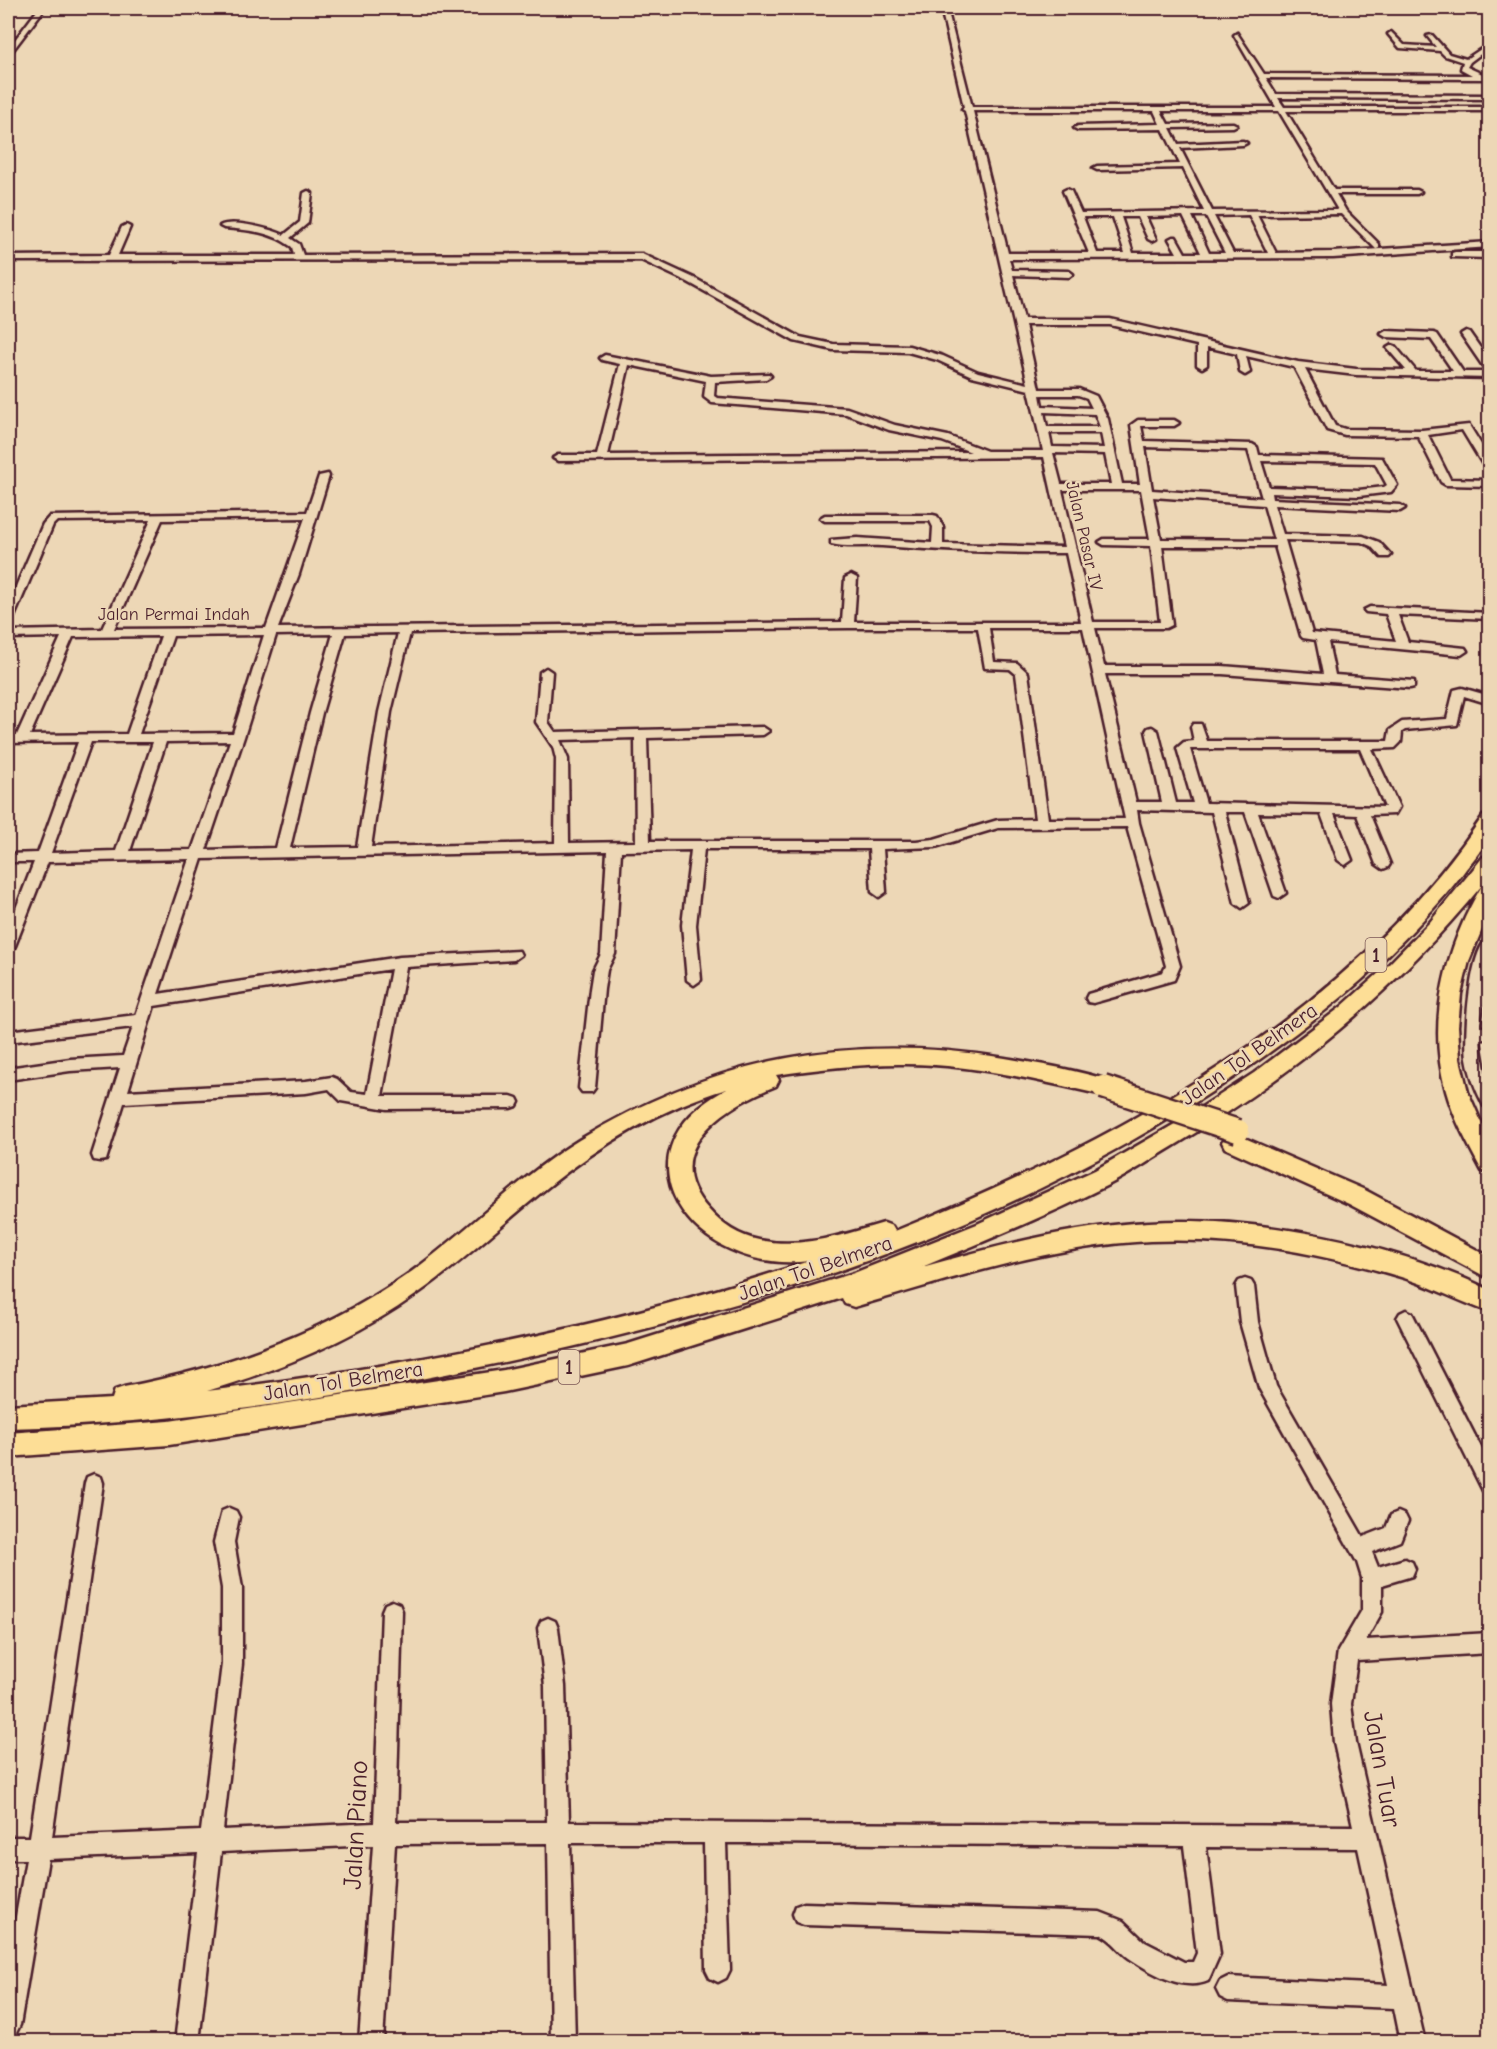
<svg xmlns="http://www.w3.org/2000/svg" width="1497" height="2049" font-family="'Comic Neue',sans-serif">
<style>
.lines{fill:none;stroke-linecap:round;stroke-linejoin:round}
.minor-casing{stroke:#4a1f2b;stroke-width:5}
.highway-casing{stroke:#4a1f2b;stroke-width:5}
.minor{fill:#edd7b6;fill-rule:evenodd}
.highway{fill:#fdde96;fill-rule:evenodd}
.highway-bridge-casing{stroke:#4a1f2b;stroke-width:27;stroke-linecap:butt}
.highway-bridge{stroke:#fdde96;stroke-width:22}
.labels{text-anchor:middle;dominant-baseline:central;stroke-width:5;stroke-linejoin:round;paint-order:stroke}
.far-street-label{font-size:18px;fill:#4a1f2b;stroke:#edd7b6}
.shield{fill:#edd7b6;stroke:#7b5655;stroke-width:1.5}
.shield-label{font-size:20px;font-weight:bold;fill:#4a1f2b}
.street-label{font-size:21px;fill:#4a1f2b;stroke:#edd7b6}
.near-street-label{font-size:26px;fill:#4a1f2b;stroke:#edd7b6}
</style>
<rect width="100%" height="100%" fill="#edd7b6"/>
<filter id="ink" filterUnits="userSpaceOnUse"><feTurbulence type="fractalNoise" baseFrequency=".0167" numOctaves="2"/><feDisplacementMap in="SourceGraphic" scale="12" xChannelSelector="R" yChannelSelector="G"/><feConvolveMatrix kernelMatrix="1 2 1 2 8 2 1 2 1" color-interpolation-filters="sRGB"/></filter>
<g filter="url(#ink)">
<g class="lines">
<g class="minor-casing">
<g id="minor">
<path d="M39,8H45L10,54L8,55V49Z"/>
<path d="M941,8H947L972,107H1276L1234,35L1237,33L1264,74L1472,75L1461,69L1463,62L1445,56L1440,51L1400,48L1388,34L1391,32L1404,45L1436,47L1427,36L1432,35L1449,54L1466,59L1481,49L1486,50L1470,62L1467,67L1487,76L1485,79L1266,78L1276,94L1490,95V99L1278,98L1284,107H1490V111H1286L1334,190H1417L1421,192L1417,194H1336L1346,211L1379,244V248L1376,249L1341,214L1257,215L1276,253L1333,252L1490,242V247L1333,258L1009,259L1012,270L1069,271L1073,274L1069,277L1013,275L1024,319H1110L1298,362L1356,369L1406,370L1387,348L1392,345L1395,346L1416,371H1453L1431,339L1386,337L1381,334L1386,331L1434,333L1437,334L1463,372H1487L1461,334L1466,331L1469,332L1490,362V378L1356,375L1305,369L1335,426L1345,429L1422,430L1469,425L1490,459V471L1485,468L1462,430L1428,435L1450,479L1490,480V486L1446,485L1441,482L1418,436L1345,435L1327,430L1294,367L1246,356L1250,372L1245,375L1240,372L1237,354L1207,347V365L1202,368L1197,365V345L1110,325H1025L1039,389H1079L1096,396L1108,419L1122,484H1140L1131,425L1138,420H1174L1179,423L1174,426H1141L1144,441L1252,444L1257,447L1259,455L1382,458L1397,485L1391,492L1359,496L1271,493L1272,499L1400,505L1405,508L1400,511L1274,505L1283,534L1363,536L1379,542L1391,555L1389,557H1381L1371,546L1361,542L1285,540L1312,633L1396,641L1386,614L1366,612L1364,610L1370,607L1490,613V619L1398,615L1408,642L1465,648L1467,651L1461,655L1328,642L1335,675L1414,681V687L1410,688L1222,674H1105L1136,802H1162L1146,731L1148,728L1152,727L1158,731L1176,803H1193L1177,748L1184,742L1194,741L1191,727L1193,724H1201L1207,741H1388L1390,730L1402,722L1447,719L1454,690L1462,688L1490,696V704L1464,696L1457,725L1405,730L1402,732L1401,742L1395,748L1372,749L1399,807L1395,814L1370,815L1390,864L1388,867L1383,869L1376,864L1357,815L1334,814L1352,860L1345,865L1338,860L1321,814L1258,813L1286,893L1279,898L1274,896L1245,812H1225L1249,903L1242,908L1235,903L1212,812L1137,810L1139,823L1180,966L1174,980L1093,1003L1088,1002L1086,998L1088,994L1163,972L1166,966L1127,827L998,828L935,847L883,849L886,892L879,897L872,892L869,849H704L696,925L701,980L694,985L687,980L682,925L691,850L621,851L615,954L607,970L604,989L595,1088L592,1092H582L579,1088L590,989L593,970L601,954L607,851L202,859L158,994L400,957L519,951L521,955L514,960L406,967L382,1096H511L517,1098L519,1102L517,1106L511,1108L387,1109L341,1101L329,1089L306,1093L124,1103L106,1160L100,1161L94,1160L92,1155L120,1068L70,1071L8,1080V1068L70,1059L123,1056L133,1027L8,1042V1031L136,1015L189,859L48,862L15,946L13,950L8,951V929L34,862H8V854L38,853L78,742L8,743V735H17L61,637L8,638V631L102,629L151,520L57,521L53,525L14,617L8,620V605L43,524L50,516L307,512L319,476L328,474L329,476L299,574L278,628L842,622L845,578L851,575L857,578L854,622H1081L1066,553C1004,553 943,551 882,546C866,545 847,548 831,544V540L857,538L932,543L933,527L930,521H825L820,518L825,515H933L937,516L943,527V544L1064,547L1044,457L558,461L553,458L558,455H597L620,364L602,360L600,358L605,355L711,376L769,374L771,376L766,379L715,382L714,396L717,398L847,408L895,425L948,436L987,451H1043L1029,390L972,376L937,360L908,352L833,350L794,341L688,282L641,260L8,261V256L109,255L122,227L126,225L130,227L118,255H294L292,247C272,232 249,230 224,228L220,226C232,219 271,229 284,235L300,222L304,193L308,191L312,193L308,223L290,238L299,244L303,255L642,254L694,278L800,337L833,344L909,346L943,356L978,372L1028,384L965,111L962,109L964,107ZM973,111H1154L1160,124L1078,126L1074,128L1078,130L1163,129L1180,164L1097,166L1093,168L1097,170L1183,168L1204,211L1081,213L1071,191L1067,189L1063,191L1089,253H1008ZM1161,111H1279L1338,210L1212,211L1180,148L1243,145L1247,143L1243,141L1178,144L1170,128L1233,127L1237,125L1233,123L1168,124ZM1249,215L1268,253H1233L1214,216ZM1183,216L1201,253H1185L1176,237H1173L1169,239L1177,253H1133L1121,217H1138L1148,239L1152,241L1156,239L1146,217ZM1192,216H1206L1225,253H1209ZM1083,217H1113L1125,253H1097ZM629,365L706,381L704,397L712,403L846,414L889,430L942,441L971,452L608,455ZM1040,395H1078L1087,398L1092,408L1042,406ZM1044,412L1095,414L1100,427H1047ZM1049,433H1101L1104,448L1052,447ZM1145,447L1248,450L1262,498L1152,490ZM1053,453L1105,454L1111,484H1061ZM1261,461L1375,463L1387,485L1384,487L1359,490L1269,487ZM1062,490H1141L1150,539H1104L1099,542L1104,545L1151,546L1160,622H1093ZM1153,497L1264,505L1274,540L1161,539ZM305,518L266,628L114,629L162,520ZM1162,546H1275L1301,636L1303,638L1316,640L1323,674L1222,666H1104L1095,628H1166L1172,625ZM848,628H978L985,668L1010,669L1016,674L1035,819L998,820L934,839L916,841H650L647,738L763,735L769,731L763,727L555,732L548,722L552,672L546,668L540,672L536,722L553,747L556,759L555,843L371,847L391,712L410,633ZM989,628H1083L1125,819H1048L1028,673L1017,663L994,662ZM398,633L379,712L357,847L290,848L322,713L345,634ZM333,634L310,713L276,848L206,850L244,737L276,635ZM264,635L233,733L139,734L173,636ZM161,636L127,734L30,735L73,637ZM635,738L636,842L569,843L568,759L560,740ZM230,741L192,850L130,851L166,742ZM91,742H153L116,851L51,853ZM1190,749H1360L1385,807L1206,803ZM391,969L367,1094L351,1092L337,1079L332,1077L306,1081L128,1091L154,1006Z"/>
<path d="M1455,252H1490V258L1452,257V253Z"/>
<path d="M1490,938V967L1480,1023V1027H1490V1039H1480C1482,1063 1490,1084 1490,1108L1484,1106C1476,1091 1470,1076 1467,1058C1464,1038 1469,944 1490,938Z"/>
<path d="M1245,1279L1251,1281L1254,1286L1258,1322L1276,1386L1363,1537L1386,1528L1391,1515L1398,1512L1405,1515L1408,1521L1400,1541L1372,1552L1378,1567L1405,1559L1412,1562L1415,1569L1412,1576L1382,1585V1612L1366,1640L1490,1633V1653L1357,1661L1351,1704L1356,1743L1425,2042H1401L1394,2008L1228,2001L1220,1997L1216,1989L1220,1981L1228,1977L1388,1985L1358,1848L1206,1847L1220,1954L1208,1981C1183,1992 1151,1973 1129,1958C1119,1951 1112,1939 1100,1934L804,1925L796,1922L793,1914L796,1906L804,1903L1100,1912L1123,1921L1145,1942L1184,1962H1193L1197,1953L1184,1846L753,1843H726L730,1970L726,1978L718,1982L710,1978L706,1970L704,1843H570L575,2042H551L548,1843L395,1844L383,2042H359L373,1845L221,1852L199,2042H175L198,1853L48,1859L20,2025L16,2033L8,2037V1962L26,1859H8V1837H30L85,1483L87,1477L94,1474L101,1477L103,1483L52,1837L201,1831L222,1664V1588L214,1542L222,1511L229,1508L236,1511L239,1517L234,1542L242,1588V1664L223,1830L374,1823L382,1611L385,1604L392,1601L399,1604L402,1611L396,1822H547L545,1686L538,1628L541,1621L548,1618L555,1621L558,1628L565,1686L569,1822L1353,1826L1334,1743L1331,1704L1338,1651L1362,1610V1578L1357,1562L1259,1388L1240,1322L1236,1286L1239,1281Z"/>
<path d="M1406,1310L1412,1313L1490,1465V1494L1483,1491L1397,1318L1400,1313Z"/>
</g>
</g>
<g class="highway-casing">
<g id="highway">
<path d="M1490,814C1490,822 1491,831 1487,838C1482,851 1471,862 1463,873C1438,906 1408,936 1378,965C1335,1005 1288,1040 1240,1073C1013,1229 748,1312 480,1367C324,1400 167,1424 8,1428V1405L112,1399L115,1390L124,1387C232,1366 333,1330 422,1264C475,1224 522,1175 579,1140C716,1057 848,1033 1005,1058C1040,1064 1077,1070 1111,1081L1114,1087L1111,1093L1103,1095C1036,1080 968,1063 899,1064C858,1064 817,1069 776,1075L779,1080L776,1086C725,1106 655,1151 709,1210C722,1225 739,1236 759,1240C801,1249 843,1235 884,1223L892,1226L895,1231C1114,1143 1349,1016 1483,816ZM727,1089C604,1153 694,1276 809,1261C616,1326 409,1366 207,1391C282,1369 354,1339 417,1294C464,1261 504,1222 548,1187C600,1145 663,1107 727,1089Z"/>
<path d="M1490,856V876L1483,883L1490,882V910L1469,961L1461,994L1458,1026L1460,1059L1468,1092L1490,1142V1174L1482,1171C1469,1146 1454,1120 1446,1091C1426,1021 1446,945 1483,884C1395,992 1292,1076 1172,1147C1152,1159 1131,1173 1110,1184C1049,1215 985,1241 922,1267C996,1246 1072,1226 1149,1222C1254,1215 1395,1244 1490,1290V1312C1459,1302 1432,1286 1401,1277C1321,1253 1235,1237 1150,1241C1049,1246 950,1279 854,1307L845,1304L842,1298L628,1366L504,1392L169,1445L8,1457V1433L169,1421L504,1370L628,1344L854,1273L977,1224L1095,1170L1180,1121L1254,1073L1341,1007L1389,964L1430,922L1483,857Z"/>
<path d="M1233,1133L1365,1190L1490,1257V1279L1349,1204L1225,1148L1222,1142L1225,1136Z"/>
</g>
</g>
<use href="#minor" class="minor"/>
<use href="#highway" class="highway"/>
<g class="highway-bridge-casing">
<path id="highway-bridge" d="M1103,1087L1238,1131"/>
</g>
<use href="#highway-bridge" class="highway-bridge"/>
</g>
</g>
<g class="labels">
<g class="far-street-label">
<text transform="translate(1084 536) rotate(77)">Jalan Pasar IV</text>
<text x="174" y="614">Jalan Permai Indah</text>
</g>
<g class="shield">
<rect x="1365.5" y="938" width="21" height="34" rx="4.5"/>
<rect x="558.5" y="1350" width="21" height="34" rx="4.5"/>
</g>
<g class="shield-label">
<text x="1376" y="955">1</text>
<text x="569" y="1367">1</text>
</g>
<g class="street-label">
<text transform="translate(1249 1054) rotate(-35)">Jalan Tol Belmera</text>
<text transform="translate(815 1268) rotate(-19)">Jalan Tol Belmera</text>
<text transform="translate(343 1381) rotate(-9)">Jalan Tol Belmera</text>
</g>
<g class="near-street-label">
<text transform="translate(1382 1769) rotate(80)">Jalan Tuar</text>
<text transform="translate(356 1825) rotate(-87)">Jalan Piano</text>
</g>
</g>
<rect width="1497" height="2049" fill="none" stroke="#edd7b6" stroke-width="30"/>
<rect x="15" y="15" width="1467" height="2019" fill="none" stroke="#4a1f2b" stroke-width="2" filter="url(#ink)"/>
</svg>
